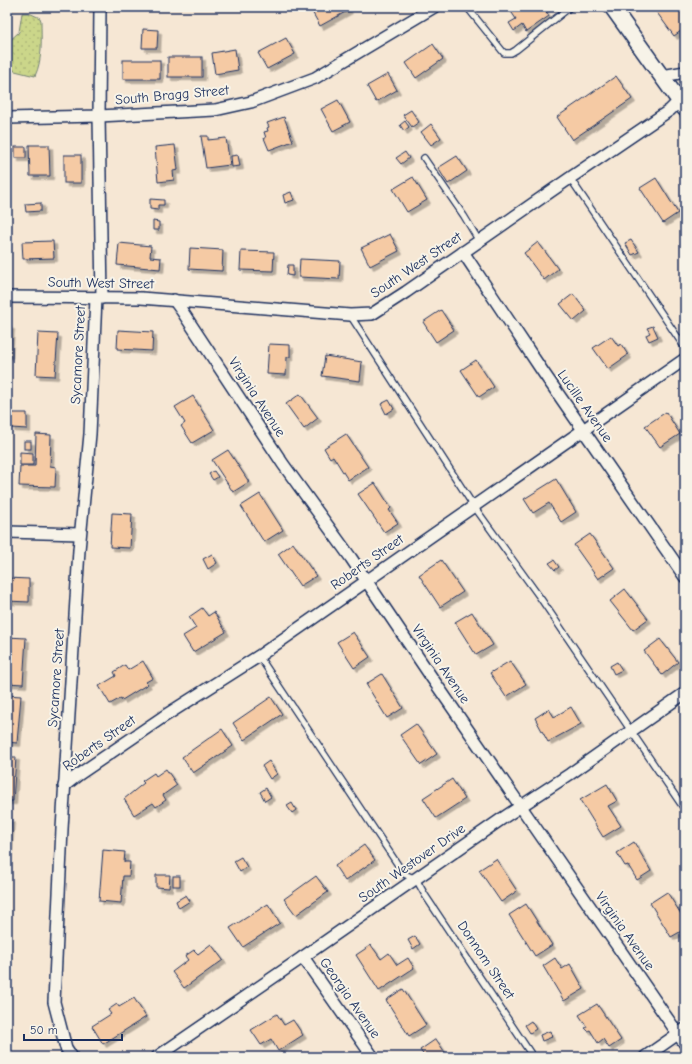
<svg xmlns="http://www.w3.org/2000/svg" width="692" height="1064" font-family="'Comic Neue',sans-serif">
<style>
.park{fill:url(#park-dots);stroke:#738274}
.building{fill:#f5caa4;stroke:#1b2f5e;filter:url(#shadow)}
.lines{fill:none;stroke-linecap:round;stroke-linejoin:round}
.service-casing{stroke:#1b2f5e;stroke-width:8}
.minor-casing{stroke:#1b2f5e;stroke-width:14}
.secondary-casing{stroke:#1b2f5e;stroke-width:18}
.service{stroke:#f7f3e8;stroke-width:5.5}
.minor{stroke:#f7f3e8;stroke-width:11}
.secondary{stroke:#f7f3e8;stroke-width:15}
.labels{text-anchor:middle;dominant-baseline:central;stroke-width:4;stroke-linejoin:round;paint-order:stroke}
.street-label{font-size:14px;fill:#1b2f5e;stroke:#f7f3e8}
</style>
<defs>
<pattern id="park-dots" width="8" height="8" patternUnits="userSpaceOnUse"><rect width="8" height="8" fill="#cbd68a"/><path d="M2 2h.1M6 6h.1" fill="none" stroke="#aeb87a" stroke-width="1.8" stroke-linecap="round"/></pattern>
<filter id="shadow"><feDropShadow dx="3.5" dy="3.5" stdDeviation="0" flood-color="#0004"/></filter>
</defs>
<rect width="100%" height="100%" fill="#f6e7d4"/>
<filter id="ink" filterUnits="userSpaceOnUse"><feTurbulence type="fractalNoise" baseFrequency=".025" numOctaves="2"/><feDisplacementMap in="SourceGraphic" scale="8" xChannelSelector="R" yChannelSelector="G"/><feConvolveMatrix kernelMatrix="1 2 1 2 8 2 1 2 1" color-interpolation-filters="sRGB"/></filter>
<g filter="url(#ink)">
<path class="park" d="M22,13H29L40,18L41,21C41,39 43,59 35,76L11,70L7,68V43L19,32Z"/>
<g class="building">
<path d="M311,7H347L349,10L320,26L310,8Z"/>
<path d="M508,7H543L549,16L526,32L522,25L514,31L509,23L516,19Z"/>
<path d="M659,7H680L685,14V28L674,36L655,10Z"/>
<path d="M143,29L158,30L157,48H142Z"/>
<path d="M286,38L295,54L267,69L258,53Z"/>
<path d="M433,44L443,59L416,78L406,63Z"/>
<path d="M235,49L238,70L215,74L212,53Z"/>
<rect x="168" y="57" width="34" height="20"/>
<rect x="123" y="60" width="37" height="19"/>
<path d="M388,74L397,90L376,102L367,86Z"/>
<path d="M616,76L632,99L572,140L557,117Z"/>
<path d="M338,100L350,122L333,131L321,109Z"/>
<path d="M411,110L419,122L412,127L403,115Z"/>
<path d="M284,117L293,141L269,150L264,138H266L264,132L268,131L267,128L269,127L267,123Z"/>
<path d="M405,121L409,127L404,131L400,125Z"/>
<path d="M431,124L441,138L431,145L421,132Z"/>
<path d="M201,136H208V140L226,138L230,165L206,168Z"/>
<path d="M29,145H49L50,176H30Z"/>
<path d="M175,145L178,170L173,171L174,180L158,182L155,147Z"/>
<rect x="15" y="147" width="11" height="11"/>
<path d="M405,152L409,158L401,164L396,158Z"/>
<rect x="64" y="155" width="17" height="28"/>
<path d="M238,155L240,166L232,167L231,156Z"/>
<path d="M457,156L467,171L448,184L438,168Z"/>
<path d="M413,177L427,200L407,212L393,189Z"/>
<path d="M656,178L678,213L663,223L640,188Z"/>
<path d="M291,192L294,200L285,203L283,195Z"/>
<path d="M150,199L164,200V205H158V210L150,209Z"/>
<path d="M41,203V211L26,212L25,204Z"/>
<path d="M153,221L159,222V230H153Z"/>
<path d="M390,234L399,251L370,266L361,248Z"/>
<path d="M631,240L639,252L632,255L625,243Z"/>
<path d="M53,241L54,258L23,259L22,242Z"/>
<path d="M538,242L558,269L544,280L524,253Z"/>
<path d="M119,243L151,246L150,257L161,258L160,269L117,265Z"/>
<path d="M190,248L223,250L222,271L189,269Z"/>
<path d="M241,251L274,252L273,271L240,270Z"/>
<path d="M300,259L340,261L339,279L299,277Z"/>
<path d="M288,265H293V276L287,275Z"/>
<path d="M573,294L586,311L574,321L560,304Z"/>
<path d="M441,310L454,330L436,342L423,322Z"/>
<path d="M7,326H11L9,355H7Z"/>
<path d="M653,326L658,337L649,341L646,335L650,333L647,328Z"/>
<path d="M118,330L153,332L152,351L117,349Z"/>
<path d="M38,333L58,334L55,376L36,375Z"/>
<path d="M611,336L618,346L621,344L628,355L608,369L593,348Z"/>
<path d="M269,344L290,345V357H287L286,375L267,374Z"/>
<path d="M325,356L362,362L360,381L322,376Z"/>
<path d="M476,360L494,387L479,397L461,370Z"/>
<path d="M300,394L318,418L304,429L286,404Z"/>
<path d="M193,396L214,430L192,443L181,426L185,423L175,407Z"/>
<path d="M389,400L394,409L386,414L381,404Z"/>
<path d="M666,412L680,434L660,447L645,426Z"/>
<path d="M11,413H27V429L11,428Z"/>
<path d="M36,434L51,435L50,466L56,467L55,487L19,486L20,466H35Z"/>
<path d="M346,434L368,467L348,480L333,456L330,458L324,448Z"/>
<rect x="24" y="441" width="7" height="8"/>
<path d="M228,450L249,482L233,492L212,460Z"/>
<path d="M20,452L33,453V465H20Z"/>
<path d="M214,471L218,477L213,480L209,474Z"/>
<path d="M556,479L576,512L561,522L549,503L533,513L524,499Z"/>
<path d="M375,483L391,508L389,510L398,523L384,532L358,494Z"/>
<path d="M260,494L283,530L264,542L241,506Z"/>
<path d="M112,513L132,514L130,548L110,547Z"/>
<path d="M590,534L614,568L598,579L574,545Z"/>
<path d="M293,543L316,576L300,586L278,554Z"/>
<path d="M212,554L217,563L208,569L203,559Z"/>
<path d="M441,560L463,592L440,607L419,575Z"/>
<path d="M554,560L559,567L555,570L549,563Z"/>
<path d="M7,578L29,579V602L7,601Z"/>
<path d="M625,589L648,619L633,630L610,601Z"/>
<path d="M202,608L208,616L214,612L226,632L193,652L183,636L196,628L189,617Z"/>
<path d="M472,612L493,645L476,655L455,622Z"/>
<path d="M353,632L370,657L354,668L337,642Z"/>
<path d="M7,637L26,638L23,684L7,683Z"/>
<path d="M660,639L678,662L662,675L644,651Z"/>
<path d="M143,661L153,678L146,682L148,684L122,700L121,698L110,704L99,686L116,676L114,672L125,665L128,670Z"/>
<path d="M510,661L526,684L506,697L490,673Z"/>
<path d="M617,662L622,670L614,674L610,666Z"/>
<path d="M382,674L403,708L387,718L366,684Z"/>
<path d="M7,695L21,696L17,743L7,742Z"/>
<path d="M271,697L282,714L244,740L233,723Z"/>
<path d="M571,707L581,724L548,742L535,718L549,709L554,717Z"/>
<path d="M416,724L437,754L421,765L400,735Z"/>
<path d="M222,729L233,746L193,773L182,757Z"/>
<path d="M7,757H16L13,801H7Z"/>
<path d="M269,761L277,774L270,779L262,766Z"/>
<path d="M166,769L177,785L163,795L166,800L156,807L153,803L134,815L124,799L144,783L142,781L154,773L156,776Z"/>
<path d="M452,779L465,799L436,818L423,798Z"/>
<path d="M607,784L617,801L608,806L621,826L603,837L580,800Z"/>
<path d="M266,788L271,797L265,801L260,792Z"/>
<path d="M292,803L296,810L292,813L287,806Z"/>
<path d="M7,818L11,819L8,859H7Z"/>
<path d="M634,842L651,871L637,880L628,865L625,866L617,853Z"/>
<path d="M364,845L375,860L345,881L335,866Z"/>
<path d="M103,850L125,852L124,862H130L129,876H123L121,903L99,901Z"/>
<path d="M241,857L247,867L240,872L234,861Z"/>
<path d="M496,859L517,891L501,902L479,870Z"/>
<path d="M156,875H170L169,888L156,887Z"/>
<rect x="173" y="876" width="7" height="10"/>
<path d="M316,876L328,892L296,915L284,899Z"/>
<path d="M667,892L681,914L685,911V929L671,937L650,903Z"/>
<path d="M186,895L190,901L179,908L176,901Z"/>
<path d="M268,904L280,923L243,947L230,928Z"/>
<path d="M526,904L552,945L535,956L509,915Z"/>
<path d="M415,936L420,944L413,949L408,940Z"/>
<path d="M211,944L223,960L184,988L172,972L188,960L185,956L194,950L198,954Z"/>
<path d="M371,945L381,959L389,953L397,965L408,958L414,968L379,991L356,955Z"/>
<path d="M555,958L562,969L570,964L584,989L564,1001L543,966Z"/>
<path d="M403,989L426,1025L409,1036L386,1000Z"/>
<path d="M134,998L146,1017L103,1044L92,1026L111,1014L108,1010L117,1004L119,1007Z"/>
<path d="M597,1004L621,1040L609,1048L603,1039L598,1043L590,1030L588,1031L585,1028L587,1027L579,1015Z"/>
<path d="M277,1014L284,1025L293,1020L303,1035L278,1051L271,1039L261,1045L251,1030Z"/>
<path d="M531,1021L536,1029L530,1033L525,1025Z"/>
<path d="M550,1031L552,1037L542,1041L540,1035Z"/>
<path d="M436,1039L448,1057H425L420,1050Z"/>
</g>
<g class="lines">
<g class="service-casing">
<g id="service">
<path d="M467,7L504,53H511L516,50L570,7"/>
<path d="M424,158L464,216L479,241"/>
<path d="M570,178L685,348"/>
<path d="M350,315L473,505L541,599L685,810"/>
<path d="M259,656L404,874L416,879L425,895L533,1057"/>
</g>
</g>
<g class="minor-casing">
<g id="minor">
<path d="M100,7L99,116L102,298"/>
<path d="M662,76L685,72"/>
<path d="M7,118L99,116L215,110L251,102L315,78L434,7"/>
<path d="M463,252L543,372L685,577"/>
<path d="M7,297L141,298L350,315L372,314L406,292L570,178L670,110L679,101"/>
<path d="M174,300L182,311L283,464L351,558L432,678L685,1044"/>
<path d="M7,532L80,534"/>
<path d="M64,786L78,775L163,717L259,656L685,359"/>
<path d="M303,957L373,1057"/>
<path d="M72,1057L66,1048L54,1002L62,829L79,550L90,434L96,298"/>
<path d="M157,1057L303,957L503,818L570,774L685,693"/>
<path d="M645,1057L685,1029"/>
</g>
</g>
<g class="secondary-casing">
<path id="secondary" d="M612,7L685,109"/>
</g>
<use href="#service" class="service"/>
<use href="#minor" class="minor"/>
<use href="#secondary" class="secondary"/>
</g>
</g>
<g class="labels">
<g class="street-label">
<text transform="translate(172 95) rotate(-5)">South Bragg Street</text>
<text transform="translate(416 265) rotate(-34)">South West Street</text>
<text transform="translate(101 283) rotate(1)">South West Street</text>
<text transform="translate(78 355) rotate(-87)">Sycamore Street</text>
<text transform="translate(257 397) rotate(57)">Virginia Avenue</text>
<text transform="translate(585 406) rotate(55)">Lucille Avenue</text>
<text transform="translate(367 562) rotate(-35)">Roberts Street</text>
<text transform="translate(441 664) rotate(56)">Virginia Avenue</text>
<text transform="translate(56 678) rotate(-86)">Sycamore Street</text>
<text transform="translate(99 743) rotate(-35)">Roberts Street</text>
<text transform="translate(412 863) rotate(-35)">South Westover Drive</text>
<text transform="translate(625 931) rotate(55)">Virginia Avenue</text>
<text transform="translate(486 960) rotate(56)">Donnom Street</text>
<text transform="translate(350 998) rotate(55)">Georgia Avenue</text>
</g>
</g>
<rect width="692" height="1064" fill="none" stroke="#f7f3e8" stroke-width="24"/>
<rect x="12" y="12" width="668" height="1040" fill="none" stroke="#1b2f5e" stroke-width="1.5" filter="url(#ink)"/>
<path d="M24 1034v6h98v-6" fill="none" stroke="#1b2f5e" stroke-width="2"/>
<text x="30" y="1034" font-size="12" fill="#1b2f5e" stroke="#f7f3e8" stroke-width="3" paint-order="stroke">50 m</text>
</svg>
